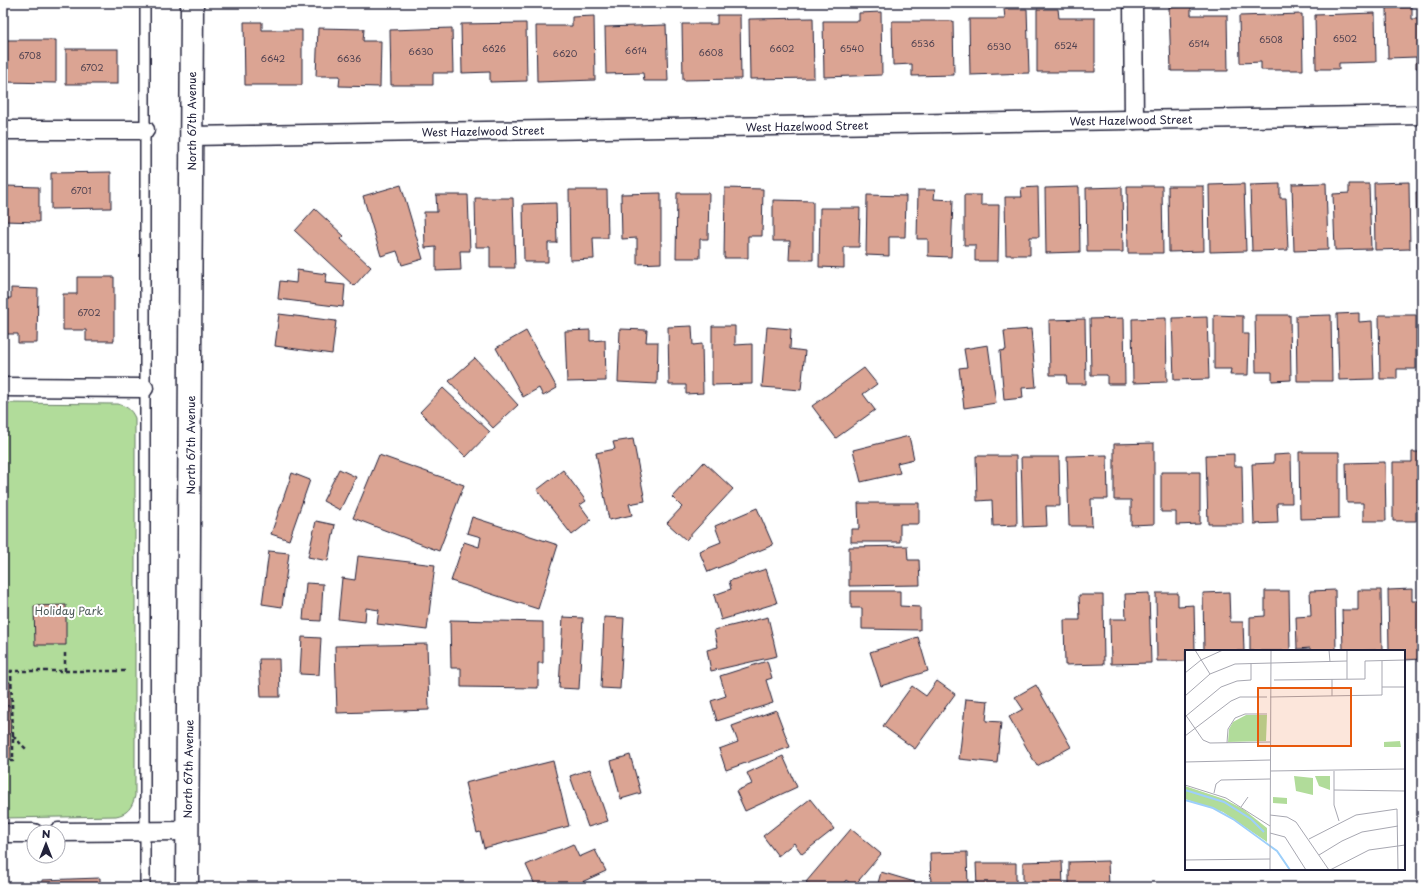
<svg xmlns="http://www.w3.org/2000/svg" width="1425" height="890" font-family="'Playpen Sans',sans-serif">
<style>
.green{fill:#b1dc9a;stroke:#6a7f6a}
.building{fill:#dba493;stroke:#22223b}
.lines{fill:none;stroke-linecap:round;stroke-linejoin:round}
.lane-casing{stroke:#22223b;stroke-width:12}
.street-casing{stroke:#22223b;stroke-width:21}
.secondary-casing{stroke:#22223b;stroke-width:25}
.path{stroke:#22223b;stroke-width:2.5;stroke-dasharray:4 3;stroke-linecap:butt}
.lane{stroke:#fff;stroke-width:9}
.street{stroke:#fff;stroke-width:18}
.secondary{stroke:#fff;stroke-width:22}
.labels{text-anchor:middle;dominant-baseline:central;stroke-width:4;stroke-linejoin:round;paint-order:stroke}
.number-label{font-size:9px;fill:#504251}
.street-label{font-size:11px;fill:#22223b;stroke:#fff}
.park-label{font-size:11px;fill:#4d5a58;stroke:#fff}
.inset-river{fill:none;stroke:#9dcffa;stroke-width:2}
.inset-road{fill:none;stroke:#a7a7b1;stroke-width:1}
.view{fill:#e8590c;fill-opacity:0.15;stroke:#e8590c;stroke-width:2}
.inset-edge{fill:none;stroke:#22223b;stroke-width:2}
</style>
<rect width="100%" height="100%" fill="#fff"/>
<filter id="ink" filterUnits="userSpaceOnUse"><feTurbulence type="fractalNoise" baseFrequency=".025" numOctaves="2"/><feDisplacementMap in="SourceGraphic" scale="8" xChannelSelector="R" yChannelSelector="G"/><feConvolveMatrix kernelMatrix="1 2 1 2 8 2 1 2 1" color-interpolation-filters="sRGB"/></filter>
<g filter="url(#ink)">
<path class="green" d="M3,403L117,404C126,406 131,409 135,418V796C132,808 127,814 116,816L3,818Z"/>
<g class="building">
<path d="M1191,6V15H1227L1228,71H1171L1169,7Z"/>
<path d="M1412,7V19H1422V68H1416V57L1388,58L1387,8Z"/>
<path d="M1004,9H1027L1029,73L970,75L969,19H1005Z"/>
<path d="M1037,9H1058L1059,18H1095V72H1037Z"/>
<path d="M881,12L882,75L824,77L823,21H859V13Z"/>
<path d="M1375,13L1376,62L1339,63V69H1316L1315,15Z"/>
<path d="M1302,14L1303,70H1261V62L1240,63L1239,16Z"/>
<path d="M717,15H740L741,79L683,80L682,24H717Z"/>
<path d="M594,16L595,80L537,82L536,26H572V17Z"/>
<path d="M813,18L814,78L750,79L749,19Z"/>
<path d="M892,21H953L954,75L912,76V64L893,65Z"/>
<path d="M244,22H262V30H302V85H245Z"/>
<path d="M526,23L527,81L490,82V72L462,73L461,24Z"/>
<path d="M666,25L668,81H644L643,73L606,74L605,27Z"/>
<path d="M318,28L364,29L363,41H381L380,87L339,86L340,76H316Z"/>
<path d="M452,28L453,73H433V85H391L390,30Z"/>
<path d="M3,40H56V83L3,82Z"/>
<rect x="66" y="49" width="52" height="35"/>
<path d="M111,172V208L51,209V173Z"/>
<path d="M3,178H7L6,186L39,187V222L3,221Z"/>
<path d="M1409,182L1410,249L1375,250L1374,183Z"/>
<path d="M1326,183L1328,250L1294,251L1292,184Z"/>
<path d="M1244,184L1246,251L1210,252L1209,185Z"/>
<path d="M1280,184V198H1286L1288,250L1252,251L1250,185Z"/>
<path d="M1349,184H1369L1371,249L1335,250L1333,194L1349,193Z"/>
<path d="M401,185L423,259L402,265L397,251L381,256L363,196Z"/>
<path d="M1127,186H1162L1163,253H1128Z"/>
<path d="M1168,186H1203L1204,251L1169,252Z"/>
<path d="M1038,187L1039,237H1030V255H1006L1005,197H1022L1021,188Z"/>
<path d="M1079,187L1080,252L1046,253L1045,188Z"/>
<path d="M1122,187L1123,252H1087L1086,188Z"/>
<path d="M725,188L763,189L762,236H748V258H724Z"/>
<path d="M569,190H607L608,238H593L594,259L570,260Z"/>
<path d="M918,190H935L934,199L953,200L951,257L928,256V239H917Z"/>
<path d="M1416,192H1422V247H1417Z"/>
<path d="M661,193V263L637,264V238L622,239L621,194Z"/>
<path d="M677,193H709L708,239H700V258H676Z"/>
<path d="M436,195H468L470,251H460L461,270L436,271V247L425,248L424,212H437Z"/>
<path d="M867,195L906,196L905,237H889V256L866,255Z"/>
<path d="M964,195H981V205H999L998,261H975V245H964Z"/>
<path d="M475,198H513L515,268H490V247H476Z"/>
<path d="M773,200L813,201V260H789L790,241H773Z"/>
<path d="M556,203L557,243H548V262H524L523,204Z"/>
<path d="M820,208H860L859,247H844V268L819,267Z"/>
<path d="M315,209L344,236L341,239L371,267L354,286L295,231Z"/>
<path d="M297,270L327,274L325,283L345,285L343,307L278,299L280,281L296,283Z"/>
<path d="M77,277H114V341H86V330H63V294H77Z"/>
<path d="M11,288L38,289L37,343H18V334H3V298H11Z"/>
<path d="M1359,313V322L1372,321L1374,379L1339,380L1337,314Z"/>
<rect x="1420" y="313" width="2" height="56"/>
<path d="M279,314L336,321L332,354L275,346Z"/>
<path d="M1214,315L1243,316V334H1249L1248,375H1230L1231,369H1214Z"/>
<path d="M1255,315H1290L1291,380L1272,381V372H1256Z"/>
<path d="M1331,315L1332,381H1297L1296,316Z"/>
<path d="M1379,315H1416V369H1397V379H1380Z"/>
<path d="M1207,317L1209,379L1174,380L1172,318Z"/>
<path d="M1124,318L1125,384H1107V375H1091L1090,319Z"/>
<path d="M1166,318L1167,382L1133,383L1132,319Z"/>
<path d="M1085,319L1086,384H1067L1066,375H1050L1049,320Z"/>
<path d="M692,326L693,345L702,344L703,393L686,394V385H669L668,327Z"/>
<path d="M712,326H735V345L752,344V384L712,385Z"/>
<path d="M767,327L791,329L790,349L805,351L801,390L762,387Z"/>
<path d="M620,329L647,330L646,342H658L657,384L618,382Z"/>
<path d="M1031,329L1036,387L1022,388L1023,398L1004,400L1000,351L1006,350L1004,331Z"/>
<path d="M590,330V341L605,340L606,381L567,382L565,331Z"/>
<path d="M526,331L557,388L543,396L539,388L523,397L496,348Z"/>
<path d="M988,345L996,403L964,408L959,368L967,367L964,349Z"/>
<path d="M475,358L518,405L493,428L449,381Z"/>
<path d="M864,368L877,384L863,394L875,410L836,438L812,406Z"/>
<path d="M443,388L490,432L466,457L420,412Z"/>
<path d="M909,436L914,459L897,463L900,473L861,482L853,450Z"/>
<path d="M633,439L645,501L629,504L632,515L609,520L596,453L615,449L613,442Z"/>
<path d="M1154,443V524L1131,525V500H1114V444Z"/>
<path d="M1299,452H1339V518L1300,519Z"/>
<path d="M1412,452H1422V501L1416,502V521H1393V462H1412Z"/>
<path d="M1234,454V466H1242L1243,524H1208L1206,455Z"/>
<path d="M1291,454L1292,503H1277L1278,523L1254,524L1252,464L1274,463V455Z"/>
<path d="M379,455L464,485L439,551L353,518Z"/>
<path d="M1107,455L1108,499H1091L1092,526H1069L1067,456Z"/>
<path d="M976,456H1016L1017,525L993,526L992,500L977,501Z"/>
<path d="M1021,457H1059L1060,506H1046L1047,526L1023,527Z"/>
<path d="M704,462L733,489L686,540L667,523L682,507L672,497Z"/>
<path d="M1385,462L1386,521H1363V503H1347L1346,463Z"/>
<path d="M339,469L356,477L340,510L323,501Z"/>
<path d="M563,470L586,501L580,505L591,520L572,535L537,490Z"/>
<path d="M1161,472H1200V524L1176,525V512H1161Z"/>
<path d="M292,473L310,480L289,540L271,534Z"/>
<path d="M858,503H919V524H900V542H851V529H859Z"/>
<path d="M757,508L773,545L708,572L699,551L721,542L715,526Z"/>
<path d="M472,517L558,545L538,609L451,581L464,542L479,547L481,537L467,533Z"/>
<path d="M316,521L335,525L328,561L308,557Z"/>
<path d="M907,546L908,560H919L920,585L849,586V547Z"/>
<path d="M269,551L289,553L282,607L262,604Z"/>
<path d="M358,556L435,565L427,630L377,624L379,610L366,608L365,622L338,619L342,578L355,580Z"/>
<path d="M766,569L777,603L721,620L714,595L731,589L729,581Z"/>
<path d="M306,583L323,584L321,621L303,620Z"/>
<path d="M1412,589V601H1422V659L1404,660V651H1389L1388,590Z"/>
<path d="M1335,590L1336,651H1310V648L1297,649L1296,617L1311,616L1310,591Z"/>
<path d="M1358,590H1381L1382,650L1343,651L1342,610H1358Z"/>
<path d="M851,591H900V606L920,607V630L862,629V608H851Z"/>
<path d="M1265,591H1289L1290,651H1250V617L1265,616Z"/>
<path d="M1229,592L1230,622H1243L1244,651H1204L1203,593Z"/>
<path d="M1149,593L1151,663L1111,664L1110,619H1126L1125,594Z"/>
<path d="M1156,593H1178V606L1194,605L1195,651H1186V661H1157Z"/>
<path d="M1079,595H1103L1104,664L1065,665L1064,620H1080Z"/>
<path d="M66,605V645H35L34,606Z"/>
<path d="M563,617L583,618L579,689L559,688Z"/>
<path d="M604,617L624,618L620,689L601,688Z"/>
<path d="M768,617L777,656L711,671L707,650L718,647L714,630Z"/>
<path d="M450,620L543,622V663H538V688L461,687V668H451Z"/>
<path d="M302,637L321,638L319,675L300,674Z"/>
<path d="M918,637L928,671L881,686L870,652Z"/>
<path d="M427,644L429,710L337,713L335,646Z"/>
<path d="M259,659H279L280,697H261Z"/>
<path d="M767,661L772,678L766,680L773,703L717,721L711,701L726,696L720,676Z"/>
<path d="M937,681L955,694L915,749L883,726L912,686L926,696Z"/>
<rect x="3" y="682" width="7" height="24"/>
<path d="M1036,685L1071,747L1037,766L1009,717L1023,709L1015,697Z"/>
<path d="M966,699L988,701L986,721L1001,722L997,763L959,759Z"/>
<path d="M3,706H10L11,759H3Z"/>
<path d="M776,710L790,747L726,770L719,749L738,742L732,726Z"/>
<path d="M630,755L641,793L621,799L611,761Z"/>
<path d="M783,756L797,787L745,811L736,791L752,784L747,773Z"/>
<path d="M553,761L569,826L484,848L480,832L477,833L465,783Z"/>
<path d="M590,769L608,821L588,827L570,776Z"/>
<path d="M810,799L834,829L802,854L794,843L778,856L763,836Z"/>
<path d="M851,829L881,854L854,886L846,880L841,887H812L806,882Z"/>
<path d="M573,844L579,857L595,850L606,871L571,887H536L526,865Z"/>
<path d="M967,852L968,887H931L930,853Z"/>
<path d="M1062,861L1063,887H1023V862Z"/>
<path d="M1108,861L1109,887H1069V862Z"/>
<path d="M976,863H1016V887H977Z"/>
<path d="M881,872L918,883L916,887H877Z"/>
<path d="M100,878V887H42V880Z"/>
</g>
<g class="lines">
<g class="lane-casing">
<path id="lane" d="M145,887V3"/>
</g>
<g class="street-casing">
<g id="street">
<path d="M1133,3L1134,120"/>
<path d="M3,130H145"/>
<path d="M191,136L1422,115"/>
<path d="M3,387L144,388"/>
<path d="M58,832L187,831"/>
<path d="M3,833H34"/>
</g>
</g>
<g class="secondary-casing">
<path id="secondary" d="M187,887L192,3"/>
</g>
<g class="path">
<path d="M3,643L4,542"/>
<path d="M3,670L11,671"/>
<path d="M65,671H128"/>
<path d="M13,736L11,671H65V653"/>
<path d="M3,761H13V736L26,749"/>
</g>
<use href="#lane" class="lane"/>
<use href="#street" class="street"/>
<use href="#secondary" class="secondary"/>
</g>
</g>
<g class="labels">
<g class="number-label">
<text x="1345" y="38">6502</text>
<text x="1271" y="39">6508</text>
<text x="923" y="43">6536</text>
<text x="1199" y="43">6514</text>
<text x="1066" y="45">6524</text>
<text x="999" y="46">6530</text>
<text x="494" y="48">6626</text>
<text x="782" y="48">6602</text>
<text x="852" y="48">6540</text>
<text x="636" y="50">6614</text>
<text x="421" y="51">6630</text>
<text x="711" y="52">6608</text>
<text x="565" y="53">6620</text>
<text x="30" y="55">6708</text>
<text x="273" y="58">6642</text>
<text x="349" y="58">6636</text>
<text x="92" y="67">6702</text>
<text x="81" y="190">6701</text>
<text x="89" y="312">6702</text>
</g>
<g class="street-label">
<text transform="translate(1131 120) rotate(-1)">West Hazelwood Street</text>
<text transform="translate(191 121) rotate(-90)">North 67th Avenue</text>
<text transform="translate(807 126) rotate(-1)">West Hazelwood Street</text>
<text transform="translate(483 131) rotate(-1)">West Hazelwood Street</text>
<text transform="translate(190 445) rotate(-90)">North 67th Avenue</text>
<text transform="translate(188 769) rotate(-89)">North 67th Avenue</text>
</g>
<g class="park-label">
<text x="69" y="610">Holiday Park</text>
</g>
</g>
<g transform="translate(1185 650)">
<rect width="220" height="220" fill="#fff"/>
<path d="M61,65H82L81,91L43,92L44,79L48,72ZM215,91L216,97H199V92ZM109,126L128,128V145L111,141ZM130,126H145V140L134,136ZM0,136L39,149L58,159L82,178V192L38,162L0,149ZM88,147L102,148V154L88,153Z" fill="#b1dc9a"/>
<path class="inset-river" d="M0,140L39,152L66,169L79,182M0,150L28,158L48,169L92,201L105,220"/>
<path class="inset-road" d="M10,0L25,24M144,0L145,12M162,0V29M0,23L16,10L38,0M147,29V46M89,30L180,29V11L220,10M197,37H220M0,46L25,24L50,14L162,11M85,47L197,45V11M0,64L18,90L25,93L85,92M1,66L36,37L52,31L66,30V13M0,86L46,51L55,47H82M42,93L43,79L50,68L60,64H82M0,112L85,110M85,121L220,119M149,121V155L154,171M0,135L41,148L85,176M149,140L220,141M29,143L31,134L36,130L85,129M56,157L63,147M85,165L102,167L111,172L144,220M85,183L100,187L121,220M124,189L171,165L212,159L213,220M134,205L157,191L177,182L213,176M0,210L85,209M85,220L86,0M145,220L184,200L220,195"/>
<path class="view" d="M73,38H166V96H73Z"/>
<rect width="220" height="220" class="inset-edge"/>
</g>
<rect width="1425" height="890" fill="none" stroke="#fff" stroke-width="16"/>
<rect x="8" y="8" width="1409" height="874" fill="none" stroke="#22223b" stroke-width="1.5" filter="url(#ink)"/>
<g transform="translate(46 844)"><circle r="19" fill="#ffffff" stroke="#a7a7b1"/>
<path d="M0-3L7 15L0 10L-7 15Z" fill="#22223b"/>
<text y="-6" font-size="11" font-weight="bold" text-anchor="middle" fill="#22223b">N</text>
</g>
</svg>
